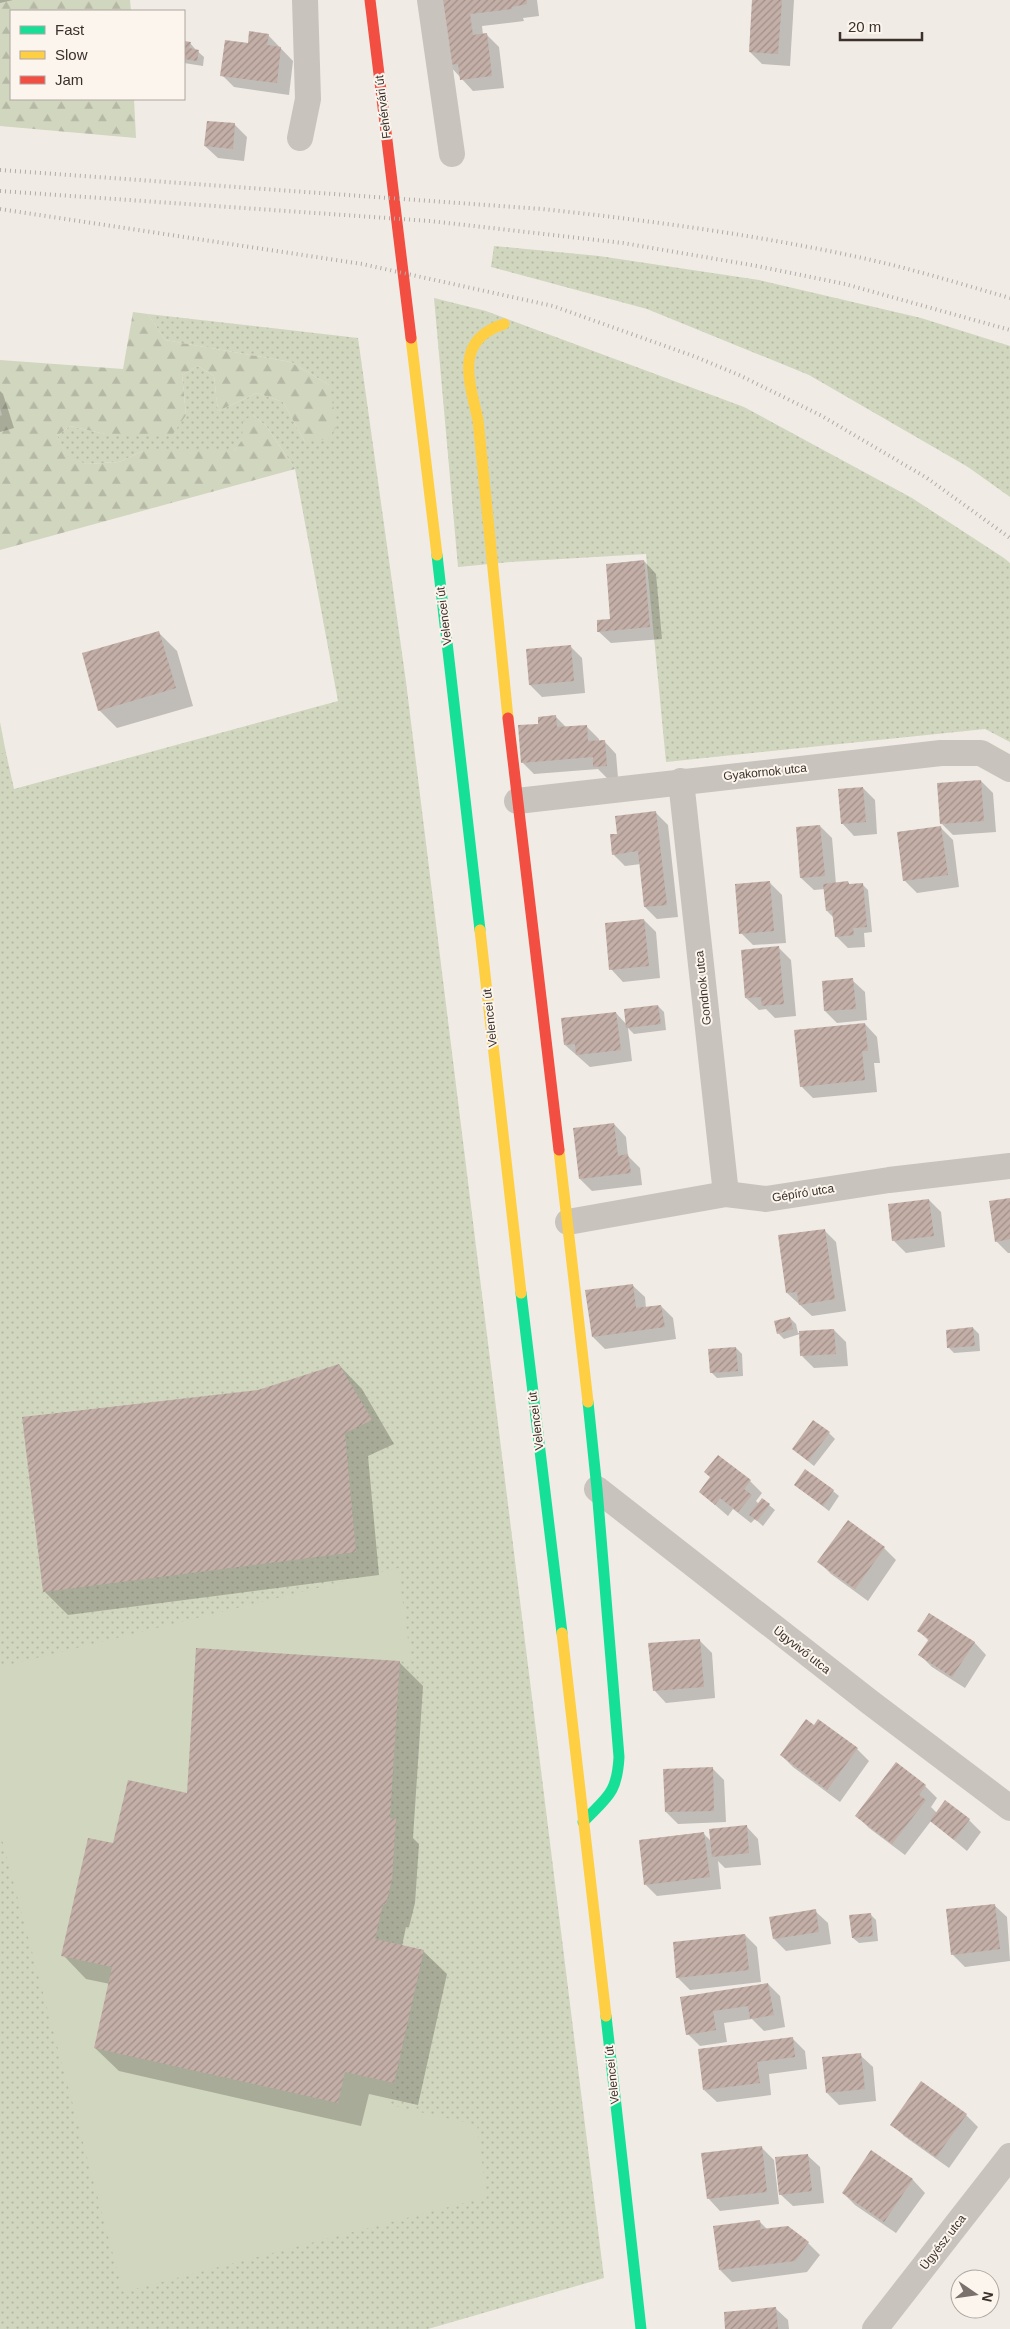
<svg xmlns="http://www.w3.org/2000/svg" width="1010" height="2329" font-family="Arial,sans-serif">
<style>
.grass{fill:url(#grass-dots)}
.forest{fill:url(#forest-firs)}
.pitch{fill:#d1d6bf}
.shadow{fill:#0003}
.building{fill:url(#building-hatch)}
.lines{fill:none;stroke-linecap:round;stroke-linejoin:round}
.street{stroke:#c9c3be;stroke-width:26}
.fast{stroke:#16e098;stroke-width:11}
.slow{stroke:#ffcf43;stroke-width:11}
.jam{stroke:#f24e42;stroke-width:11}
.rail{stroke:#b1aca8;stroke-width:4;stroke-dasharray:1 4;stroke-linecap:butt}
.labels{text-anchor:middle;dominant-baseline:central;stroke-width:4;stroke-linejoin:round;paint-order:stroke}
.street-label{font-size:12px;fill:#3b302b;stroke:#fbf5ee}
</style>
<defs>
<pattern id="grass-dots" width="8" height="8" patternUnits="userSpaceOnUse" patternTransform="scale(1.25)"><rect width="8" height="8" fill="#d1d6bf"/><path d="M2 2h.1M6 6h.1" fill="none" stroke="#b4b8a4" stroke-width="1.8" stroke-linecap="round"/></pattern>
<pattern id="forest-firs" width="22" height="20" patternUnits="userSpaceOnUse" patternTransform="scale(1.25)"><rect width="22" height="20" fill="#d1d6bf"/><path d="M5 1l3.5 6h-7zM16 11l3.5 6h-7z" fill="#b4b8a4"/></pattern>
<pattern id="building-hatch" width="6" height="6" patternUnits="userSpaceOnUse" patternTransform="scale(1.25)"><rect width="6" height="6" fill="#c3afa7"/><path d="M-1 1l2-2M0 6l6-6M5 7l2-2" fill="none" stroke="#a08f88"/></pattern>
</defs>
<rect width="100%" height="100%" fill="#f0ebe5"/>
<g class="grass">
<path d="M494,246L599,256L759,280L921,318L1010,346V497L968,467L809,375L647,309L491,267Z"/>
<path d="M434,298L486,311L744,407L912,498L1004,558L1010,563V742L985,729L666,762L646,554L510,562L458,567Z"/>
<path d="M148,314L358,338L406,682L604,2278L428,2329H0V753H6L14,789L338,701L295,469L267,427L253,415L242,440L234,451H143L119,462L86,464L67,457L57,436L70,426L105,434L186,415L182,375L198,366L214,376L218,411L257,393L283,402L305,442L329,385L291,362L165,340Z"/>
</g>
<g class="forest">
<path d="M0,0H130L131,11H11V99H134L136,138L0,126Z"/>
<path d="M133,312L148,314L165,340L291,362L329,385L337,426L328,439L305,442L283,402L257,393L218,411L214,376L198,366L182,375L186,415L173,434H105L70,426L57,436L67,456L86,464L119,462L143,451H234L242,440L243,421L253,415L267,427L295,469L0,550V416L2,415L0,408V360L123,369Z"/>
<path d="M0,722L6,753H0Z"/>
</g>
<path class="pitch" d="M398,1568L411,1661H400L390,1818L396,1819L392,1879L386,1904H383L375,1938L424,1950L389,2105L477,2125L487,2197L123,2292L0,1832V1667Z"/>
<g class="shadow">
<path d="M0,0H13L0,3Z"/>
<path d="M441,0H537L539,16L523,18L524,21L482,26L483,35H487L499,47L504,88L473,91L449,65Z"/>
<path d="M754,0H794L790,66L762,64L750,52Z"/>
<path d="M268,35L293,61L289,95L234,87L222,75L249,44Z"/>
<path d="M184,42L190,43L196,50L204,57L203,66L184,63Z"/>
<path d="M235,125L247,137L244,161L218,158L205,146Z"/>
<path d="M0,391L3,394L14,428L0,432Z"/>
<path d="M644,561L656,574L662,639L611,643L598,631L612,620Z"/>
<path d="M158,632L177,651L193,706L117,728L99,710Z"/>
<path d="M570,646L582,658L585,693L542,697L530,685L527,650Z"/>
<path d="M556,717L567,728L586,726L599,739V742L604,741L616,754L618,778H607L598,769L534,774L522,762L540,725Z"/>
<path d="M981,781L993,793L996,832L953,835L941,823Z"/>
<path d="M863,788L875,800L877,834L854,836L842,823Z"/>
<path d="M656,813L668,825L678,917L657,919L645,907L641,864L625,866L613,854L618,835Z"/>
<path d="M820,826L832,838L836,884L848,883L851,885L862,884L868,890L872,932L864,933L865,947L848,948L836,936L834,918L827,911L825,889L814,890L801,878Z"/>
<path d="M941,828L953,840L959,887L917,893L905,881Z"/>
<path d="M770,883L782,895L786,943L753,945L741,933Z"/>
<path d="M644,920L656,932L660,978L623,982L611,969Z"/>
<path d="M779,948L791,960L796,1016L775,1018L766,1009L759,1010L746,998Z"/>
<path d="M852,980L865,992L867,1020L837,1023L825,1011Z"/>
<path d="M658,1006L664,1012L666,1030L634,1034L628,1028L632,1061L590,1067L565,1045L616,1013L627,1025Z"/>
<path d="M865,1024L877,1037L880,1063H874L877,1092L813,1098L801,1086Z"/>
<path d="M614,1124L626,1137L628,1156L640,1168L642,1185L592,1191L580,1179Z"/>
<path d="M1010,1199V1253H1008L996,1241Z"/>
<path d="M929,1200L941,1212L945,1247L906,1253L893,1240Z"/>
<path d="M824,1230L836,1242L846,1311L812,1316L787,1293Z"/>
<path d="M632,1285L645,1297L646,1308L661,1306L673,1318L676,1339L605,1349L593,1337Z"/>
<path d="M790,1318L796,1324L798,1333L834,1330L846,1342L848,1366L814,1368L802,1356L800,1334L784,1339L778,1333Z"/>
<path d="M973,1328L979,1334L980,1351L954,1353L949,1348Z"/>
<path d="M736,1348L742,1354L743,1376L717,1378L711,1372Z"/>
<path d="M339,1365L362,1389L394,1444L368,1456L379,1575L68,1615L44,1591L258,1391Z"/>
<path d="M829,1433L835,1439L814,1466L793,1449Z"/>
<path d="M711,1477L750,1481L762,1493L756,1501L759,1504L769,1505L775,1510L763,1526L755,1519L751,1523L733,1509L728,1516L700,1492Z"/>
<path d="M795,1485L833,1491L839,1496L829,1511Z"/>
<path d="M884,1548L896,1560L868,1601L831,1574L819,1562Z"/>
<path d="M919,1631L974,1642L986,1655L965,1688L932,1667L920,1655L929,1641Z"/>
<path d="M699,1640L712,1653L715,1698L666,1703L654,1690Z"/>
<path d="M399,1662L423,1686L413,1838L419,1844L415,1903L409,1927H406L402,1946L423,1951L447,1974L418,2105L369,2094L361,2126L119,2071L95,2048L110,1984L86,1979L63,1955L114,1845L188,1795Z"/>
<path d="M857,1749L869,1761L840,1802L793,1767L781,1755Z"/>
<path d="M712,1768L724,1780L726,1822L678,1824L666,1812Z"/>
<path d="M925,1786L937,1798L931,1807L937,1813L969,1820L981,1832L967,1851L931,1821L905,1855L869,1828L857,1816Z"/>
<path d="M746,1826L758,1839L761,1865L725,1868L718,1861L721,1889L657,1896L645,1884L704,1834L711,1841Z"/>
<path d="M994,1905L1007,1917L1010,1961L965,1967L952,1954Z"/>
<path d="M815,1911L828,1923L831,1944L786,1951L774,1939Z"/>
<path d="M870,1914L876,1920L878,1941L859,1943L853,1938Z"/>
<path d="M745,1935L757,1947L761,1982L690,1990L678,1978Z"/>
<path d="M768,1984L780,1996L785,2027L764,2031L752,2019L724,2023L727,2042L700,2046L688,2034L682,1998Z"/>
<path d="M793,2039L805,2051L807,2069L769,2074L771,2095L717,2102L704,2090Z"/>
<path d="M860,2055L873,2067L876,2101L839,2105L827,2093Z"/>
<path d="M966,2115L978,2127L949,2168L904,2136L892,2124Z"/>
<path d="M761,2147L774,2160L779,2204L720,2211L708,2198Z"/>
<path d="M872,2152L913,2180L925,2193L896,2233L855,2205L843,2193Z"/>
<path d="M807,2155L820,2167L824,2203L793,2206L780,2194Z"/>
<path d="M759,2221L768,2230L808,2243L820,2255L807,2272L732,2282L720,2270Z"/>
<path d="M775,2308L788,2320L789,2329H726Z"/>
</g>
<g class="building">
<path d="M440,0H527V4L512,7V9L470,14L473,35L487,33L492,76L460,80L458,64L448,65Z"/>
<path d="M752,0H782L778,54L749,52Z"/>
<path d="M249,31L269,34L267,45L281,47L277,83L220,76L225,40L248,43Z"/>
<path d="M184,41L191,42L189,48L199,50L197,61L184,59Z"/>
<path d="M207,121L235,123L233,149L204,146Z"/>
<path d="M644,560L650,627L597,632V620L610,619L606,564Z"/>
<path d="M159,631L176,688L98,711L82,653Z"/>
<path d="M571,645L574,681L529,685L526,649Z"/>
<path d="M556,715L557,727L587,725L588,741L605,740L607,766L593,767V757L521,763L518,725L538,724V717Z"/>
<path d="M981,780L984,821L940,824L937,783Z"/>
<path d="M863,787L866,822L841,824L838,789Z"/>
<path d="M656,811L667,905L644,907L638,851L612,855L610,834H617L615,816Z"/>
<path d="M820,825L825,876L800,878L796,827Z"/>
<path d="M941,826L948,875L903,881L897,832Z"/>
<path d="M770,881L774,931L739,934L735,884Z"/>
<path d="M848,881L849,884L863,883L867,927L853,928L854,935L835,937L832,910L826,911L823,884Z"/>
<path d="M644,919L649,966L609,970L605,923Z"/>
<path d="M779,946L784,1004L762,1006L761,997L745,998L741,950Z"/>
<path d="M853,978L856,1009L824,1011L822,981Z"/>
<path d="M658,1005L661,1024L626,1028L624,1009Z"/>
<path d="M616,1012L621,1050L576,1055L575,1044L564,1045L561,1018Z"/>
<path d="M865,1023L868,1051H862L865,1080L800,1087L794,1030Z"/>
<path d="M614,1123L618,1156L628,1154L631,1173L579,1179L573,1128Z"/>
<path d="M1010,1198V1239L995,1242L989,1201Z"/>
<path d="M929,1199L934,1236L892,1241L888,1204Z"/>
<path d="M825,1229L835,1299L799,1305L797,1292L786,1293L778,1235Z"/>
<path d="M633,1284L636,1308L661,1305L665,1327L592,1337L585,1290Z"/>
<path d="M790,1317L793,1329L777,1334L774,1321Z"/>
<path d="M973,1327L975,1346L947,1348L946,1330Z"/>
<path d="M834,1329L836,1354L800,1356L799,1331Z"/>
<path d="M736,1347L738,1371L710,1373L708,1349Z"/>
<path d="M339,1364L372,1420L345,1433L356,1552L43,1592L22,1417L258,1390Z"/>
<path d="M813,1420L830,1432L808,1461L792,1449Z"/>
<path d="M718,1455L751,1480L744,1489L752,1495L738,1512L720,1498L715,1505L699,1492L710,1477L704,1472Z"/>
<path d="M805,1469L834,1490L823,1506L794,1485Z"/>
<path d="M762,1498L770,1504L757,1521L749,1515Z"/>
<path d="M848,1520L885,1547L855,1589L817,1562Z"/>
<path d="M929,1613L975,1642L952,1677L918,1655L929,1639L917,1631Z"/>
<path d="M700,1639L704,1687L653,1691L648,1643Z"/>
<path d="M196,1648L400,1661L390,1818L396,1819L392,1879L386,1904H383L375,1939L424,1950L394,2083L345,2072L338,2103L94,2048L112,1967L61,1956L88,1838L113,1843L128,1780L187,1793Z"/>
<path d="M806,1719L814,1725L818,1719L858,1748L827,1790L780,1755Z"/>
<path d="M896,1762L926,1785L919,1795L926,1800L892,1844L855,1816Z"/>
<path d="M713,1767L714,1811L665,1812L663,1769Z"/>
<path d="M945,1800L970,1819L954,1840L930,1821Z"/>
<path d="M747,1825L749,1853L712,1857L709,1829Z"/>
<path d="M704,1832L710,1877L644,1885L639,1840Z"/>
<path d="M995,1904L1000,1949L951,1955L946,1909Z"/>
<path d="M816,1909L819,1932L773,1939L769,1917Z"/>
<path d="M871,1913L873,1936L852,1938L849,1915Z"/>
<path d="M745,1934L749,1970L676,1978L673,1942Z"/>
<path d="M768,1983L774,2015L750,2019L748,2006L713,2011L716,2030L686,2035L680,1997Z"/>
<path d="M793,2037L795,2057L757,2062L760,2083L703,2090L698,2049Z"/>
<path d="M861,2053L865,2089L826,2093L822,2057Z"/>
<path d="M921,2081L967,2114L936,2157L890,2125Z"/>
<path d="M762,2146L767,2192L707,2199L701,2153Z"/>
<path d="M871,2150L913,2179L884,2222L842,2193Z"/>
<path d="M808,2154L812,2191L779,2195L775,2157Z"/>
<path d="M760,2220L761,2229L788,2226L809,2242L795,2261L719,2270L713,2226Z"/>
<path d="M776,2307L778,2329H725L724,2312Z"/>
</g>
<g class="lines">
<g class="street">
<path d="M430,0L452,154"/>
<path d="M300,138L308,99L305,0"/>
<path d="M681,781L726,1194"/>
<path d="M517,801L941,753H981L1010,769"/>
<path d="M568,1222L726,1194L766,1199L889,1180L1010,1166"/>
<path d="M597,1489L871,1703L1010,1808"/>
<path d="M875,2329L1010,2156"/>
</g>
<g class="fast">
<path d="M437,555L480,930"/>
<path d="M521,1293L562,1633"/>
<path d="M583,1822C607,1797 617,1794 619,1757L597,1489L588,1402"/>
<path d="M606,2016L641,2329"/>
</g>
<g class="slow">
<path d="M504,324C454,340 469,380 478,420L508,718"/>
<path d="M411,338L437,555"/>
<path d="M480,930L521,1293"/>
<path d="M559,1150L588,1402"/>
<path d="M562,1633L606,2016"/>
</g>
<g class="jam">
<path d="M370,0L411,338"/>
<path d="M508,718L559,1150"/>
</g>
<g class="rail">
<path d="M0,170L542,209C646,220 750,234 853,256C906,267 958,283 1010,298"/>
<path d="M0,191L430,221L623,243L757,266L845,284L1010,330"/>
<path d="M0,209L362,264L553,306L696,357L739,375L822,416L927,478L1010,538"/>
</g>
</g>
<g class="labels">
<g class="street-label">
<text transform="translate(383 107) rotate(-97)">Fehérvári út</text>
<text transform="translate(444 616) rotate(-97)">Velencei út</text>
<text transform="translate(765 772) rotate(-6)">Gyakornok utca</text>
<text transform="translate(703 988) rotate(-96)">Gondnok utca</text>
<text transform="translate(490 1018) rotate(-96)">Velencei út</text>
<text transform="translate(803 1193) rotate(-9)">Gépíró utca</text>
<text transform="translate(536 1421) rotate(-97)">Velencei út</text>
<text transform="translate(802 1650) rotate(38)">Ügyvivő utca</text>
<text transform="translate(612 2075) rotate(-96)">Velencei út</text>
<text transform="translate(943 2242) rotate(-52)">Ügyész utca</text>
</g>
</g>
<rect x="10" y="10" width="175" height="90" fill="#fbf5ee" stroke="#aea6a0"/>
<rect x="20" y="26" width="25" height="8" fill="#16e098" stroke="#aea6a0"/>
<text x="55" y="35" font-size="15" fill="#3b302b">Fast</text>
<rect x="20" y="51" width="25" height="8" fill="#ffcf43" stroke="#aea6a0"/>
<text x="55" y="60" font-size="15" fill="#3b302b">Slow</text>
<rect x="20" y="76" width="25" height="8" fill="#f24e42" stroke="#aea6a0"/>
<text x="55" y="85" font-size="15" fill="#3b302b">Jam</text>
<g transform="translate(975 2294) rotate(103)"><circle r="24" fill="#fbf5ee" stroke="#aea6a0"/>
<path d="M0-4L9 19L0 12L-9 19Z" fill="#7a716c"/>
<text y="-8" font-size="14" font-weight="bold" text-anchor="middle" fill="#3b302b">N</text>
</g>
<path d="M840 32v8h82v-8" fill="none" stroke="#3b302b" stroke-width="2.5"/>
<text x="848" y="32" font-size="15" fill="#3b302b" stroke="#fbf5ee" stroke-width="4" paint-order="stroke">20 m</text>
</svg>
